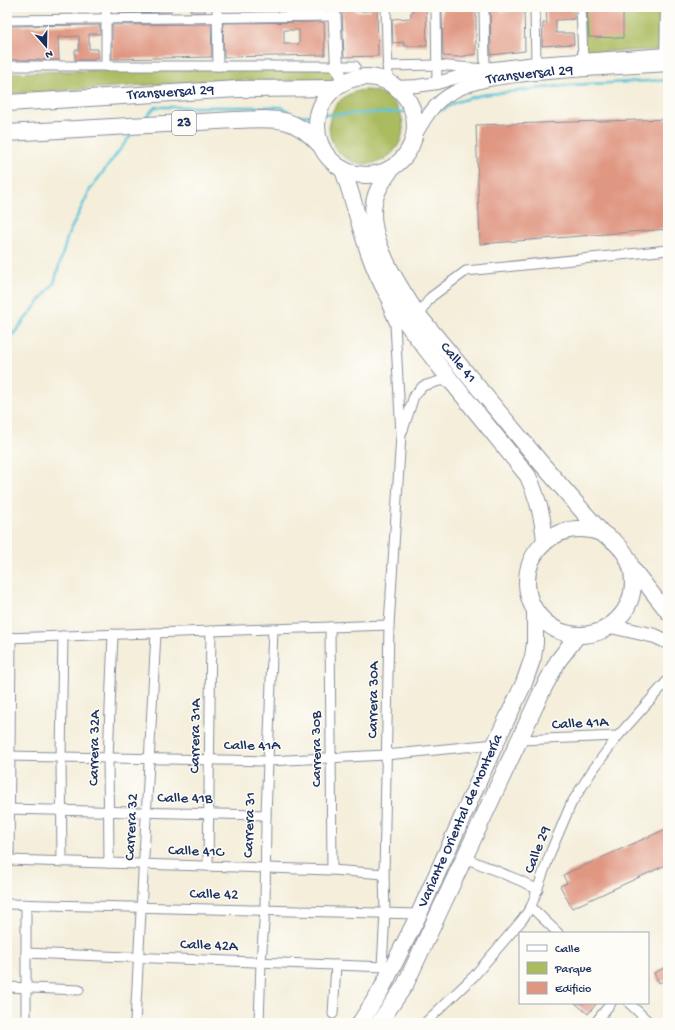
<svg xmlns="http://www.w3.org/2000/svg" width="675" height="1030" font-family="'Gochi Hand',sans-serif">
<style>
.green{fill:#abbc60;stroke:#63765f}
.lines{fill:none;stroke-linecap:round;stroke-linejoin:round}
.stream{stroke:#5dc4da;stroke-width:2.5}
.building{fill:#e09782;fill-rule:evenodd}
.street-casing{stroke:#888e9c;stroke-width:11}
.secondary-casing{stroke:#888e9c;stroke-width:14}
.primary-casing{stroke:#888e9c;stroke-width:16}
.highway-casing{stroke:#888e9c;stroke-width:18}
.street{stroke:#fff;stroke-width:9}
.secondary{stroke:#fff;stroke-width:12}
.primary{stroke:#fff;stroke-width:14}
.highway{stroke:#fff;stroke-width:16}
.labels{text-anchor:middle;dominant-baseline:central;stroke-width:3;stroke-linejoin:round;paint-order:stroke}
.shield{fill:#fdfcf7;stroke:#5f6c8c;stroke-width:1}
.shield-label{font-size:14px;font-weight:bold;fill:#1b2f5e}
.street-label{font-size:15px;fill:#1b2f5e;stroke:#fdfcf7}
</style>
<rect width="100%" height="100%" fill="#fdfcf7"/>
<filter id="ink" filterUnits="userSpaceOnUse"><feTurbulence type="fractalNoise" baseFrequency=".025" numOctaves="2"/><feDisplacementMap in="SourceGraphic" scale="8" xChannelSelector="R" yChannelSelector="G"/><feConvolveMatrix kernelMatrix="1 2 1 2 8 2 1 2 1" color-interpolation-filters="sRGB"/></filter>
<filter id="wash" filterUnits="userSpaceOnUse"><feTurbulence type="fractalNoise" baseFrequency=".012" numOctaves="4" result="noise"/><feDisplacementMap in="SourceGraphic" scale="16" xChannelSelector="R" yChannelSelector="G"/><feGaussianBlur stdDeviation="0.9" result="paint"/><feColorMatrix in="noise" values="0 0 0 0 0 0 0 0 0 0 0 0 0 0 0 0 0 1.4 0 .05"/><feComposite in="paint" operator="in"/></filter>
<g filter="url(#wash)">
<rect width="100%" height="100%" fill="#f4eeda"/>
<g class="green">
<path d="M583,7H662L663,50L585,52Z"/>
<path d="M332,68L335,81L224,80L7,94V73L100,70Z"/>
<circle cx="366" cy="127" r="37"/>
</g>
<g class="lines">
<g class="stream">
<path d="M437,110H443L456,102L481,95L570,85L668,80"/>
<path d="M145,118L155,107H282L295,116L426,111"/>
<path d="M7,342L54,283L68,235L91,188L134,131"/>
</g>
</g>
<g id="blocks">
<g class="building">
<path d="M119,7H171V12L119,13Z"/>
<path d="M191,7H206L205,12H191Z"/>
<rect x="303" y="7" width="20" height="3"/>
<path d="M342,7H355V11H370V7H377L378,56L344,57Z"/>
<path d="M413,7H426L427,46H404V42L393,43L392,19L411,18V12L413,11Z"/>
<path d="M442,7H455V10H470L469,7H476V54L459,57L443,56Z"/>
<path d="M490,7H502V12L515,10V7H524L525,51L491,55Z"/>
<path d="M574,7V19L556,20V33H573L574,44L542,46L543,23H547L546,8Z"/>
<path d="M587,7H623V38L589,37Z"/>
<path d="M324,22L325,55L224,57L223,23ZM284,30H299V44H284Z"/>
<path d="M211,24L212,57L112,59V25Z"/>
<path d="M100,25V34H89V49H98V58H94V60H75V50H79V36L58,37L59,60H7V26Z"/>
<path d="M668,119V229L480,244L476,125Z"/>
<path d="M668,828V864L572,908L560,886L567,883L563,875Z"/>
<path d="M668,966V979L659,983L654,973Z"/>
<path d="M575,1003H597L588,1014Z"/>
</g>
</g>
</g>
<g filter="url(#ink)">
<use href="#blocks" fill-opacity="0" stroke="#888e9c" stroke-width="1"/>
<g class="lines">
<g class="street-casing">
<g id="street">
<path d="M106,7V66"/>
<path d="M217,7L218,66"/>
<path d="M386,7L388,82"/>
<path d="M436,7L437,83"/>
<path d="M535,7L536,63"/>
<path d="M581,7L583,59"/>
<path d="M7,20L335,16"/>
<path d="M7,66H355"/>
<path d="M387,66L437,65L485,69L484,7"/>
<path d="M418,315L431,297L466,271L668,250"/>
<path d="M403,430L414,396L423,386L443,380L450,385"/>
<path d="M330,627L332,870"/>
<path d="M7,638L389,625"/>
<path d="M520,740L618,736"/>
<path d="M7,756L268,761L386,755L495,744"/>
<path d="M7,809L266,815"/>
<path d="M465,858L521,881L538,890"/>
<path d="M7,860L332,870L384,874"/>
<path d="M9,860L11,637"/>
<path d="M62,862L61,757L63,636"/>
<path d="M109,863L108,758L113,634"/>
<path d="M208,866L211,631"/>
<path d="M7,904L419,914"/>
<path d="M531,907L558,933"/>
<path d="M26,953L386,967"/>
<path d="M382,966L385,913L384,874L389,625L401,435L395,324L387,306"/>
<path d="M7,987L79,990"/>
<path d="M629,1003L650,1023"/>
<path d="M333,1014L336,965"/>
<path d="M26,1023V904"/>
<path d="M135,1023L156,633"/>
<path d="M259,1023L261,962L265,910L266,815L273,629"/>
<path d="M425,1023L474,976L522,920L531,907L551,851L571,804L592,771L618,736L668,680"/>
<path d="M595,1023L611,1003"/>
</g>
</g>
<g class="secondary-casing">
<g id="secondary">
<path d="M334,7L337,67L343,82"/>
<path d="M666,62L667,7"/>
<path d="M396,87L417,86L437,83L485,69L536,63L668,54"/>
<path id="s1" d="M415,136C425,119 434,102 452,93C474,80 501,78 525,75C573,70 621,68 668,65"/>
</g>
</g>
<g class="primary-casing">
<g id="primary">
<path d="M632,567L668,613"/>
<path d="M611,626L655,636L668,642"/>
</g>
</g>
<g class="highway-casing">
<g id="highway">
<circle cx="366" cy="126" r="49"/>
<path id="s2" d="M7,103L238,89L335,88"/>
<path d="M7,133L235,120C274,119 292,114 320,145"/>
<path id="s3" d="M392,168C384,179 376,190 374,203C367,238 399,287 418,315L541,463L586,515L604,535"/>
<path d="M343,170C358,211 365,255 387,293C402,320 422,343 440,367C469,403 499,440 528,476C538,499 543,517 545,542"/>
<circle cx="580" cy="582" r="53"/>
<path id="s4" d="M360,1023L381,990L419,914L495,744L524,683L533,657L535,643V610"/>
<path d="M379,1023L405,985L543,689L558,661L577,636"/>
</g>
</g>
<use href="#street" class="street"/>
<use href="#secondary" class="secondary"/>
<use href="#primary" class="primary"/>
<use href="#highway" class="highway"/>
</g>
</g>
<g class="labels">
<rect class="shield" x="172" y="111" width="24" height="24" rx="3"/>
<g class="shield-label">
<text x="184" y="123">23</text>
</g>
<g class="street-label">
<text stroke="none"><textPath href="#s1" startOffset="138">Transversal 29</textPath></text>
<text stroke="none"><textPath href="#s2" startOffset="164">Transversal 29</textPath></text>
<text stroke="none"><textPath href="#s3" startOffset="225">Calle 41</textPath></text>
<text transform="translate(374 700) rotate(-89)">Carrera 30A</text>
<text transform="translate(580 724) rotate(-3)">Calle 41A</text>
<text transform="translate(196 736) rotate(-89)">Carrera 31A</text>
<text x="252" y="746">Calle 41A</text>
<text transform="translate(95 748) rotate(-89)">Carrera 32A</text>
<text transform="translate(317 749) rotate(-90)">Carrera 30B</text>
<text transform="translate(185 799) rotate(1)">Calle 41B</text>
<text stroke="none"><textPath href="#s4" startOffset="226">Variante Oriental de Montería</textPath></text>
<text transform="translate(250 825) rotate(-88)">Carrera 31</text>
<text transform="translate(132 827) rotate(-87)">Carrera 32</text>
<text transform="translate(538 850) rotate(-69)">Calle 29</text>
<text transform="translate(196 852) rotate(2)">Calle 41C</text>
<text transform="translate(214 895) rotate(1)">Calle 42</text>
<text transform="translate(209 946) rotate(2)">Calle 42A</text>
</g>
</g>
<rect width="675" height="1030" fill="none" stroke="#fdfcf7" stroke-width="24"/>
<rect x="519" y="932" width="130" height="72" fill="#fdfcf7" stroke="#a3aaba"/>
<rect x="527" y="945" width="20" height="6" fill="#ffffff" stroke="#a3aaba"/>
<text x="555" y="952" font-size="12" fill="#1b2f5e">Calle</text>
<rect x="527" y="962" width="20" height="12" fill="#abbc60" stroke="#a3aaba"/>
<text x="555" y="972" font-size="12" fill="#1b2f5e">Parque</text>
<rect x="527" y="982" width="20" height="12" fill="#e09782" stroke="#a3aaba"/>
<text x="555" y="992" font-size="12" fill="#1b2f5e">Edificio</text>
<g transform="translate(46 46) rotate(160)" stroke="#fdfcf7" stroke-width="3" paint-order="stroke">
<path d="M0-3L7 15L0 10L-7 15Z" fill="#1b2f5e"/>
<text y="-6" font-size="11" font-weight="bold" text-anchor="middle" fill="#1b2f5e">N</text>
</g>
</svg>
